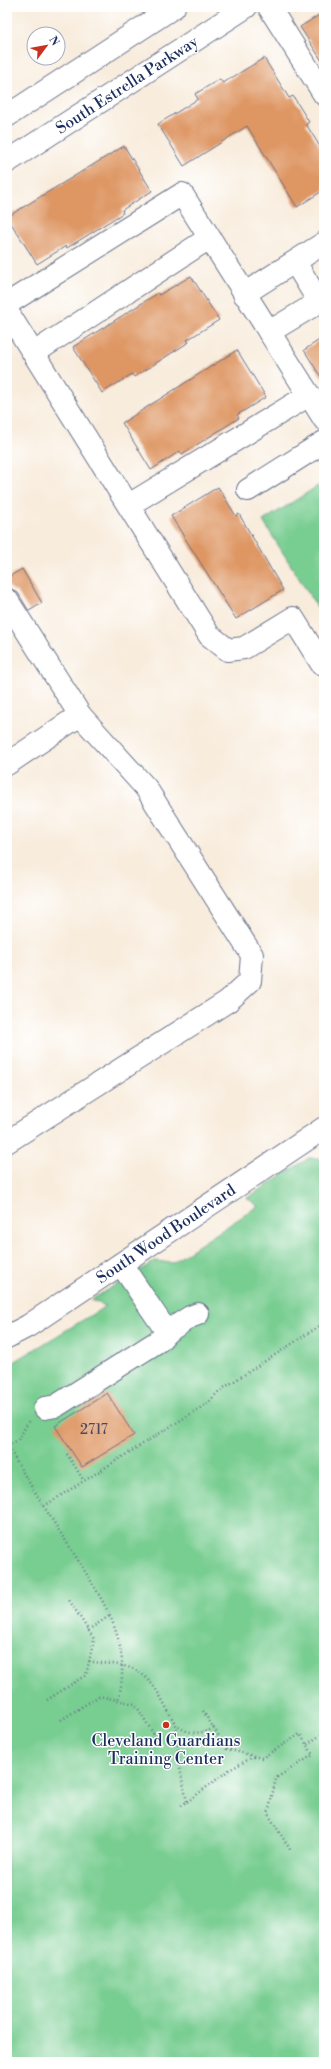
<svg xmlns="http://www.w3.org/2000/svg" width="331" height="2069" font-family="'Libre Bodoni',serif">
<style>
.green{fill:#78cd91;stroke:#4a7e78}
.building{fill:#de9663}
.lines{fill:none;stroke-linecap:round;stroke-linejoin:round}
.minor-casing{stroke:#68718a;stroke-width:24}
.major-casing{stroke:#68718a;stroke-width:24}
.path{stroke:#68718a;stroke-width:2.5;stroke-dasharray:1 3;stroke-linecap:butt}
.minor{stroke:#fff;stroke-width:22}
.major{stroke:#fff;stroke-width:22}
.poi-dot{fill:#c8321e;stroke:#fff;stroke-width:1.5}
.labels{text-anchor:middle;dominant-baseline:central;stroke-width:3;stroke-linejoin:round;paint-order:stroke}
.number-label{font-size:14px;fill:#4c495f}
.street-label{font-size:16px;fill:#1b2f5e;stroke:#fff}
.poi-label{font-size:16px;fill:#1b2f5e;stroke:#fff}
</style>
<rect width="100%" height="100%" fill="#fff"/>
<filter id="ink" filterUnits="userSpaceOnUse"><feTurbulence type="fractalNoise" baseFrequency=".025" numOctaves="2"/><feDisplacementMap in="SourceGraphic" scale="8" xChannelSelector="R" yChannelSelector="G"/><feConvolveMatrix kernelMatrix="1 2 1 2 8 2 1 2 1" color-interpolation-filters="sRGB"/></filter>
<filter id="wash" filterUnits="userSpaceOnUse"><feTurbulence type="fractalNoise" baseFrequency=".012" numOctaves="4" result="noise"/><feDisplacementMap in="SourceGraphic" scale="16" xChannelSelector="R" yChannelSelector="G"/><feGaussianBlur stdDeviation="0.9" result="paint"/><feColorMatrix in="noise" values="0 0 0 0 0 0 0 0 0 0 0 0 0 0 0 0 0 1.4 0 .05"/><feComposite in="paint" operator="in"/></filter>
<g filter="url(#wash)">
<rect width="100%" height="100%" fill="#f8ecdc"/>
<g class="green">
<path d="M324,482V618L263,521Z"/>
<path d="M309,1158L324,1159V2062H7V1360L14,1362L106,1306L91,1300L155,1261L172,1263L258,1206L247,1198Z"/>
</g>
<g id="blocks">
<g class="building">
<path d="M324,12V64L300,27Z"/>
<path d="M264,58L289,98L293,96L309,122L306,124L324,153V190L297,207L247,126L184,166L158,124L198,99L195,94L220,79L223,83Z"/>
<path d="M124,146L152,191L122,210L123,213L67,248L66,246L37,264L7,217Z"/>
<path d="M191,276L219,320L187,340L189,342L134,377L132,374L102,393L73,347L158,293L159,295Z"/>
<path d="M324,337V382L304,350Z"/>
<path d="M237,350L266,397L237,415L239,418L182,454L180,451L151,470L122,423Z"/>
<path d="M218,487L236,516L239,514L283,590L236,619L171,516Z"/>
<path d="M22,569L42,603L29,611L18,593L10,588L7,583V578Z"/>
<path d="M107,1393L134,1435L82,1467L55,1426Z"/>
</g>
</g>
</g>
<g filter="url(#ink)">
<use href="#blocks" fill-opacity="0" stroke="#68718a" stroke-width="1"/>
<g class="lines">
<g class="minor-casing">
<g id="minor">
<path d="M269,7L324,94"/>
<path d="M295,262L319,302"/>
<path d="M244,294L324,243"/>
<path d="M7,304L182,194L309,395L129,505"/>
<path d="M7,311L209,635L228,650L244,648L293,618L321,663"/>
<path d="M269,332L324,299"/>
<path d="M34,353L209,238"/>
<path d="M309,395L324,419"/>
<path d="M248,490L324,442"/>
<path d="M7,600L80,715L146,788L252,955L250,981L228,1001L7,1142"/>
<path d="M7,764L80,715"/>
<path d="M167,1332L190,1317L198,1314"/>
<path d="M7,1337L28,1326L324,1128"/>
<path d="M45,1408L56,1406L160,1340L167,1332L121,1264"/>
</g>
</g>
<g class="major-casing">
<g id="major">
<path d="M7,116L174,7"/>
<path d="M7,162L246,7"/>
</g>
</g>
<g class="path">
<path d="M7,1444L16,1461C34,1491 52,1520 71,1549C101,1598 134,1640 118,1700"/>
<path d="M8,1446L18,1440L30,1419"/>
<path d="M67,1454L84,1481"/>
<path d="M44,1506L208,1403L219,1391L324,1323"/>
<path d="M88,1630L111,1615"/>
<path d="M89,1661C101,1664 112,1663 124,1666C153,1672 162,1702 176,1725C187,1734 201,1735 214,1728"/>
<path d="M47,1700L86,1675L94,1639L69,1600"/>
<path d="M203,1711L227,1749L262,1758L300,1734L313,1755L276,1778L268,1814L291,1851"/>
<path d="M61,1720L99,1696L135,1704L158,1741"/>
<path d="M176,1725L180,1769L187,1802L181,1805"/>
<path d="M307,1744L324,1733"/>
<path d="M187,1802L229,1770L255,1756"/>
</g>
<use href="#minor" class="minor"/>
<use href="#major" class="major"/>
</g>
</g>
<circle class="poi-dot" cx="166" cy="1725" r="4"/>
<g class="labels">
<g class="number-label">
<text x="94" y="1430">2717</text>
</g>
<g class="street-label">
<text transform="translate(127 85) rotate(-33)">South Estrella Parkway</text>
<text transform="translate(166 1234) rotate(-34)">South Wood Boulevard</text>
</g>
<g class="poi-label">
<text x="166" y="1741">Cleveland Guardians<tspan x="166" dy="18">Training Center</tspan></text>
</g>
</g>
<rect width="331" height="2069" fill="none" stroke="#fff" stroke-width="24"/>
<g transform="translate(46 46) rotate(58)"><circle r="19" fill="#ffffff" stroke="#a4acbf"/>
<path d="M0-3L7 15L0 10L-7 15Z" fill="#c8321e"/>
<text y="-6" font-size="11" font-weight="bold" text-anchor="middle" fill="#1b2f5e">N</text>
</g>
</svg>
